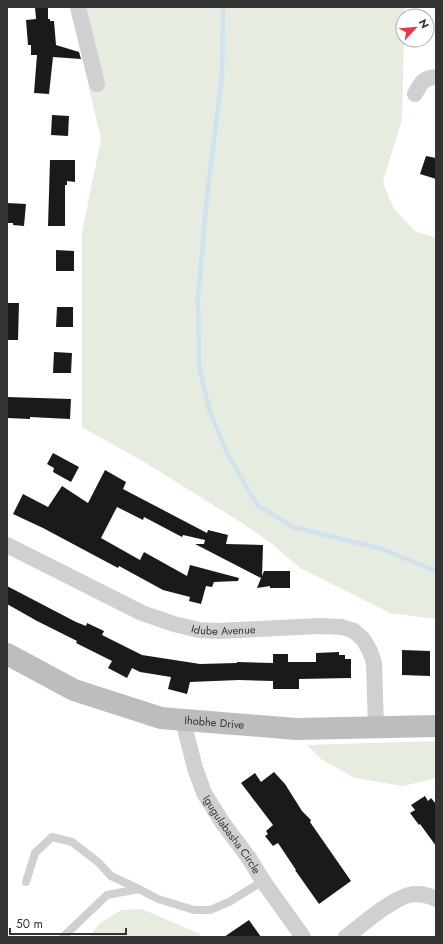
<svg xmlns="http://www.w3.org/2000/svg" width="443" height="944" font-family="Jost,sans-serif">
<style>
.green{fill:#e6ecdf}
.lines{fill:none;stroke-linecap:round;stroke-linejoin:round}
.stream{stroke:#cfe2ee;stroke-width:4.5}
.building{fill:#1a1a1a}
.lane{stroke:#d0d0d0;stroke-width:8}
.street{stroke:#d0d0d0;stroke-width:16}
.secondary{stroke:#bdbdbd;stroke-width:22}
.labels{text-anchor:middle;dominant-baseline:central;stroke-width:4;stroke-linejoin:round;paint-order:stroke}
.street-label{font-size:11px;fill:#333;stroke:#fff}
</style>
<rect width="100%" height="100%" fill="#fff"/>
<g class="green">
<path d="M70,7H405V16H403V40H404L402,119L383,182L394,209L415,231L436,238V619L390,613L300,568L272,544L242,523L146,463L82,427V233L101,139Z"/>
<path d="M436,741V778L403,786L355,778L321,759L307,745Z"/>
<path d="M142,909L200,934L199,937H90L99,924L121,910Z"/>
</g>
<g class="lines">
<path class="stream" d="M223,7L222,77L207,195L198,297L199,366L209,409L226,451L257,505L293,527L382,549L436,571"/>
</g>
<g class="building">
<path d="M35,7H48V19H50V21H54L56,45L79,52L81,59L53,57L49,94L34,93L37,55H31V45H28L26,20L36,19Z"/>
<path d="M52,115L69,116L68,136L51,135Z"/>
<path d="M426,156L436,158V179L420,174Z"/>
<path d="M50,160H75V182L67,181V185H65V226H48Z"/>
<path d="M7,203L26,204L24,226L13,225V223H7Z"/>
<path d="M56,250L74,251V271H56Z"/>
<path d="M7,303H19L18,340H7Z"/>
<path d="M57,307H73V327H56Z"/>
<path d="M54,352L72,353L71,373H53Z"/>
<path d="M7,397L71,399L70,419L30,417V419L7,418Z"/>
<path d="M53,453L79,467L71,482L53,472L54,468L47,464Z"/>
<path d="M105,470L126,482L123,489L207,533L208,530L228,535L226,544L263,545L262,576L264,571H290V588H270V586L257,588L261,578L195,544H204L205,540L183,535L182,537L144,517L143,520L117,507L101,538L140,560L144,552L187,576L190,565L239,578L238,581L214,582L212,587L206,586L201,604L189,601L190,597L163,590L119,566L118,568L43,528L13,514L23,494L48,507L62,486L88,503Z"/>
<path d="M7,586L76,622L86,626L87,623L104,631L102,635L142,655L200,664L237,663V662L273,663V654H288V662H316V653L339,652V655H345V659H351V678L299,679V689H273V681L239,680L190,682L187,694L168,689L171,677L140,672L132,668L127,678L108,668L112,661L76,643L77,641L37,621L7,604Z"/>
<path d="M402,650L430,651V676L402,675Z"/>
<path d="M274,772L285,784L302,811L311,820L310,822L351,881L319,904L295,870H296L278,843L273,846L265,836L268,834L266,831L273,825L241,783L255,773L261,782Z"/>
<path d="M425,796L428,801L431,798L436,804V846L420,824L419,825L410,813L415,810L411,805Z"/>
<path d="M249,920L261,937H224Z"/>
</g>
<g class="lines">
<g class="lane">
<path d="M26,882L35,853L52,837L72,842L98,862L111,876L139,889"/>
<path d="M63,937L107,895L139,889L158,899L194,910H210L229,902L263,881"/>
</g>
<g class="street">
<path d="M78,7L97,84"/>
<path d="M415,94C421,83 423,78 436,77"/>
<path id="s1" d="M7,545L142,613L174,624L199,630L218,631L319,626L342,627L354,631L363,639L370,651L374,663L376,727"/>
<path id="s2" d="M183,721L195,768L204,793L222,822L249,858L263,881L303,937"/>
<path d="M346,937C362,925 390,900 409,895C418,893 428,895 436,899"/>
</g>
<path class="secondary" id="s3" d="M7,654L74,690L161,718L296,729L436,726"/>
</g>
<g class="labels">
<g class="street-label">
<text stroke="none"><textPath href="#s1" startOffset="235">Idube Avenue</textPath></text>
<text stroke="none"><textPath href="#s3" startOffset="221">Ihobhe Drive</textPath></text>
<text stroke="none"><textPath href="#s2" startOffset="125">Igugulabasha Circle</textPath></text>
</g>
</g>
<rect width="443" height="944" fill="none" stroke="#333333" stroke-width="16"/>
<g transform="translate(415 28) rotate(64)"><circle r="19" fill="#ffffff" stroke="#adadad"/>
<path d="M0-3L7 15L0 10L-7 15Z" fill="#e63946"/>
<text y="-6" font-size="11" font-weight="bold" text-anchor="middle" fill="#333333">N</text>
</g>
<path d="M10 928v6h116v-6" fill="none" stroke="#333333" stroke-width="2"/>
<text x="16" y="928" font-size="12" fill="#333333" stroke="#ffffff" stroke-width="3" paint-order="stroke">50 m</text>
</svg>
